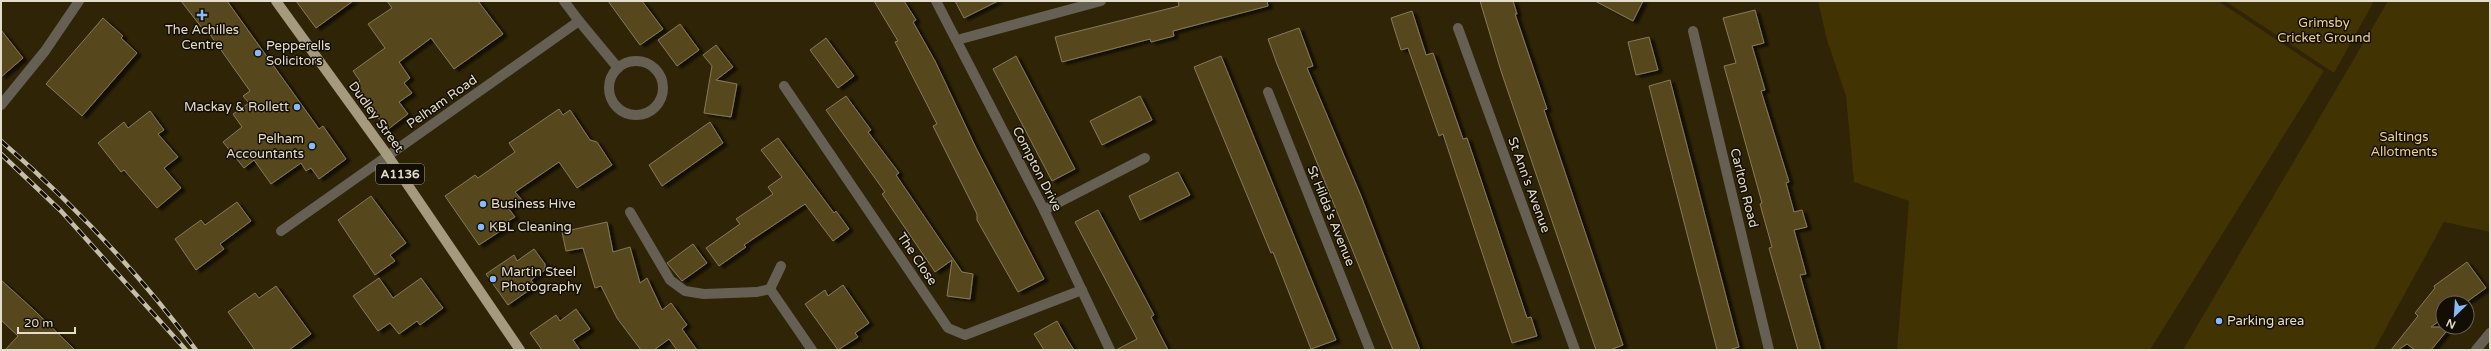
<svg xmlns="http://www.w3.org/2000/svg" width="2491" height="351" font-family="'Varela Round',sans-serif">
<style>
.green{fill:#423302}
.building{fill:#57471b;stroke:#867a5a;filter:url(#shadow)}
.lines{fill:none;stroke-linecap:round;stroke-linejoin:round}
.minor{stroke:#656053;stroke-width:10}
.major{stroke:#a59a7e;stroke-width:10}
.rail-casing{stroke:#c6beab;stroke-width:4.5}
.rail{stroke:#130e03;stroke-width:3;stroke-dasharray:9;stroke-linecap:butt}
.poi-dot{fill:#89bafc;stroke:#130e03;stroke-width:1.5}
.labels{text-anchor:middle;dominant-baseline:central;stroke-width:3;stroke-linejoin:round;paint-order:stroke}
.shield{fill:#130e03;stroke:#a59f90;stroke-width:1}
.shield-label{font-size:12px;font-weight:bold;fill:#e4ddcc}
.park-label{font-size:13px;fill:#efd38b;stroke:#130e03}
.poi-label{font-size:13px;fill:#e4ddcc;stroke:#130e03;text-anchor:start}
.street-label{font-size:13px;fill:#e4ddcc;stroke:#130e03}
</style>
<defs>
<filter id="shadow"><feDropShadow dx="4.5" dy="2.5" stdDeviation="1" flood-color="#0009"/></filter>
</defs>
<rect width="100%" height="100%" fill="#2f2405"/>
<g class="green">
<path d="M1818,1H2218L2324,71L2150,350H1897L1909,201L1854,182L1846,96L1827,40Z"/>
<path d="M2225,1H2374L2334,73Z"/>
<path d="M2388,1H2490V232L2444,222L2374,350H2183Z"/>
</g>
<g class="building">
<path d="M181,1H227L319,129L323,126L346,159L319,179L311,168L306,171L301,163L271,184L254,160L244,168L223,142L242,127L233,114L249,103L243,96L250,91L204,26L202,28Z"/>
<path d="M296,1H353L316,28Z"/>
<path d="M387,1H478L503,34L454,69L431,38L399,62L410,78L404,83L412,93L399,102L408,114L387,130L355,85L360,81L353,71L385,48L368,24L392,8Z"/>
<path d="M608,1H642L663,29L640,45Z"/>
<path d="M874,1H904L916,20L913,22L935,61L976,148L1044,279L1018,292L977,220V214L933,126L937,124L895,42L898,41Z"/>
<path d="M955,1H998L964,18Z"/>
<path d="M1178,1H1267L1268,6L1173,31L1174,36L1151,42L1150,39L1062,62L1055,37L1179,6Z"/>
<path d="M1480,1H1513L1517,14H1515L1547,109L1544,110L1623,345L1610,350H1596L1501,71Z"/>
<path d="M1595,1H1643L1633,21Z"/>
<path d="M1755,10L1764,43L1752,46L1765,90L1761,91L1789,182L1786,183L1794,212L1802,210L1807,227L1794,230L1806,274L1800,275L1821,350H1798L1769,248L1772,247L1760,204L1762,203L1724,66L1736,63L1723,18Z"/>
<path d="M1412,11L1426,55L1433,53L1463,139L1467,138L1527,318L1531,317L1537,336L1512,343L1443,134L1439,136L1408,48L1401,50L1391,18Z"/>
<path d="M103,18L123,36L121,38L137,53L82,116L46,84Z"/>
<path d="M680,24L699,50L677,66L658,40Z"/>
<path d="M1299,28L1313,66L1307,68L1361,196L1420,350H1393L1277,64L1268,39Z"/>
<path d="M1,30L23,58L1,77Z"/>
<path d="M1649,37L1658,70L1636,75L1628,42Z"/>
<path d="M826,38L854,76L838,88L810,50Z"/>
<path d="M716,45L733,67L716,80L737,84L731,117L704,113L712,66L703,55Z"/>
<path d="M1016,56L1075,169L1052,181L993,69Z"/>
<path d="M1221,56L1336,340L1311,349L1273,252L1271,253L1194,67Z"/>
<path d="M1670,80L1739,347L1728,350H1717L1649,86Z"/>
<path d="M846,96L871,130L868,132L899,173L896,175L962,272L973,274L970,299L947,296L952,260L935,272L882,194L885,192L826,110Z"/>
<path d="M1140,96L1152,120L1102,145L1090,121Z"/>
<path d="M559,109L563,115L570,110L590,140L597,142L612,165L577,188L559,162L515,192L522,200L509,209L515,217L508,221V226L479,245L445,196L475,175L478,178L515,152L509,143Z"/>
<path d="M150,111L164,130L158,134L178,157L164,168L181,188L157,208L124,170L121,172L98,143L124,122L128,128Z"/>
<path d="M710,122L723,143L662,186L649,165Z"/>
<path d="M778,138L834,213L836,211L849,229L833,241L805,204L744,245L746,247L719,266L706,248L740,224L736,219L773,194L768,187L782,177L761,150Z"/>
<path d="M1178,172L1190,195L1140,220L1129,196Z"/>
<path d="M371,196L406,243L390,255L395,261L375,275L338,220Z"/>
<path d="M237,202L251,221L220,244L224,249L196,270L175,239L201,220L205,225Z"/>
<path d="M1098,210L1154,315L1151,317L1168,350H1116L1137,339L1075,222Z"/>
<path d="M607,222L613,252L630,247L640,283L647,278L662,310L671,303L687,325L682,329L697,350H677L669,339L654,350H641L617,318L601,286L595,288L583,248L566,251L562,232Z"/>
<path d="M693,244L707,263L682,281L667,263Z"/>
<path d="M534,249L545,264V270L531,280L535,286L508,305L486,274L514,255L517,261Z"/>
<path d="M2467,262L2486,288L2465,303H2443V318L2431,327H2450L2431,350H2415L2407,344L2398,350H2391L2418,316L2415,313L2435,288L2434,286Z"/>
<path d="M379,278L393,298L421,278L443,308L420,325L417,321L399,334L390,323L378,331L353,296Z"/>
<path d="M1,280L34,310L75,350H5L18,336L1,320Z"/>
<path d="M843,285L869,323L855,333L858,337L838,350L805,304L825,290L828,296Z"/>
<path d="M276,286L311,334L289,350H255L228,312L255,293L259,298Z"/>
<path d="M576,309L590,329L573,340L580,350H542L530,333L556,315L560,321Z"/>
<path d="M1057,321L1067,339L1074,350H1044L1034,334Z"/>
</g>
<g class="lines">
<g class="minor">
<path d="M936,1L1044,210L1110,350"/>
<path d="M579,21L618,68"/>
<path d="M1458,28L1575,350"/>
<path d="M1693,31L1769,350"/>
<path d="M957,40L1101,1"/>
<circle cx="636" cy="88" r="27"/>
<path d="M784,86L948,328L965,335L1082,290"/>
<path d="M1268,92L1370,350"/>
<path d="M1,105L45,51L79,1"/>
<path d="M1044,210L1145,158"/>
<path d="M630,212L670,280L685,291L704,294L757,292L770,289L812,350"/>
<path d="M281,231L579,21L564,1"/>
<path d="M770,289L781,266"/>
<path d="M2476,350L2490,333"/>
</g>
<path class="major" d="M276,1L388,156L520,350"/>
<g class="rail-casing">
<g id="rail">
<path d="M1,141C72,203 140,274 196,350"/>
<path d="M1,154L61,211L186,350"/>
</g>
</g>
<use href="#rail" class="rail"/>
</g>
<g class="poi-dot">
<path d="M200 9h4v4h4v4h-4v4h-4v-4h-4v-4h4z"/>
<circle cx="258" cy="53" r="4"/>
<circle cx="297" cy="107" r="4"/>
<circle cx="312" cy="146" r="4"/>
<circle cx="483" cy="204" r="4"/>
<circle cx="481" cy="227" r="4"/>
<circle cx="493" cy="279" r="4"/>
<circle cx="2219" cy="321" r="4"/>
</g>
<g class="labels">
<rect class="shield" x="376" y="164" width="48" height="20" rx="3"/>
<g class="shield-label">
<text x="400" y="174">A1136</text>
</g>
<g class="park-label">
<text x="2324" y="23">Grimsby<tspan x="2324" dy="15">Cricket Ground</tspan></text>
<text x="2404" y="137">Saltings<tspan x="2404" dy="15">Allotments</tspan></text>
</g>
<g class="poi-label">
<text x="202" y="30" text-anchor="middle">The Achilles<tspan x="202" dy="15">Centre</tspan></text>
<text x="266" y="46">Pepperells<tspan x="266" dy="15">Solicitors</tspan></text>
<text x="289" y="107" text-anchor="end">Mackay &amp; Rollett</text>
<text x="304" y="139" text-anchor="end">Pelham<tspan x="304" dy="15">Accountants</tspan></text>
<text x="491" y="204">Business Hive</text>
<text x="489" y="227">KBL Cleaning</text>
<text x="501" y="272">Martin Steel<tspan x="501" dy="15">Photography</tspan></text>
<text x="2227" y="321">Parking area</text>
</g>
<g class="street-label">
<text transform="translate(442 102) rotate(-35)">Pelham Road</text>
<text transform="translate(376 117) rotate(54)">Dudley Street</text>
<text transform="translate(1037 169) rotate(63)">Compton Drive</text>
<text transform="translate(1529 185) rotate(70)">St Ann's Avenue</text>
<text transform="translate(1744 188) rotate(76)">Carlton Road</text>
<text transform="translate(1331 216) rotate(68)">St Hilda's Avenue</text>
<text transform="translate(917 259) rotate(56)">The Close</text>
</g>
</g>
<rect width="2491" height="351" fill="none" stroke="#e4ddcc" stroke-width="4"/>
<g transform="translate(2455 315) rotate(205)"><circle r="19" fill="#130e03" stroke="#676153"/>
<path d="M0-3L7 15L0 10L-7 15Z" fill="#89bafc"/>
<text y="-6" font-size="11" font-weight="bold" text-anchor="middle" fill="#e4ddcc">N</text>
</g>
<path d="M18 327v6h57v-6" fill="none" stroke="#e4ddcc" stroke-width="2"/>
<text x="24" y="327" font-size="12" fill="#e4ddcc" stroke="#130e03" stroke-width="3" paint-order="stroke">20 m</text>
</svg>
